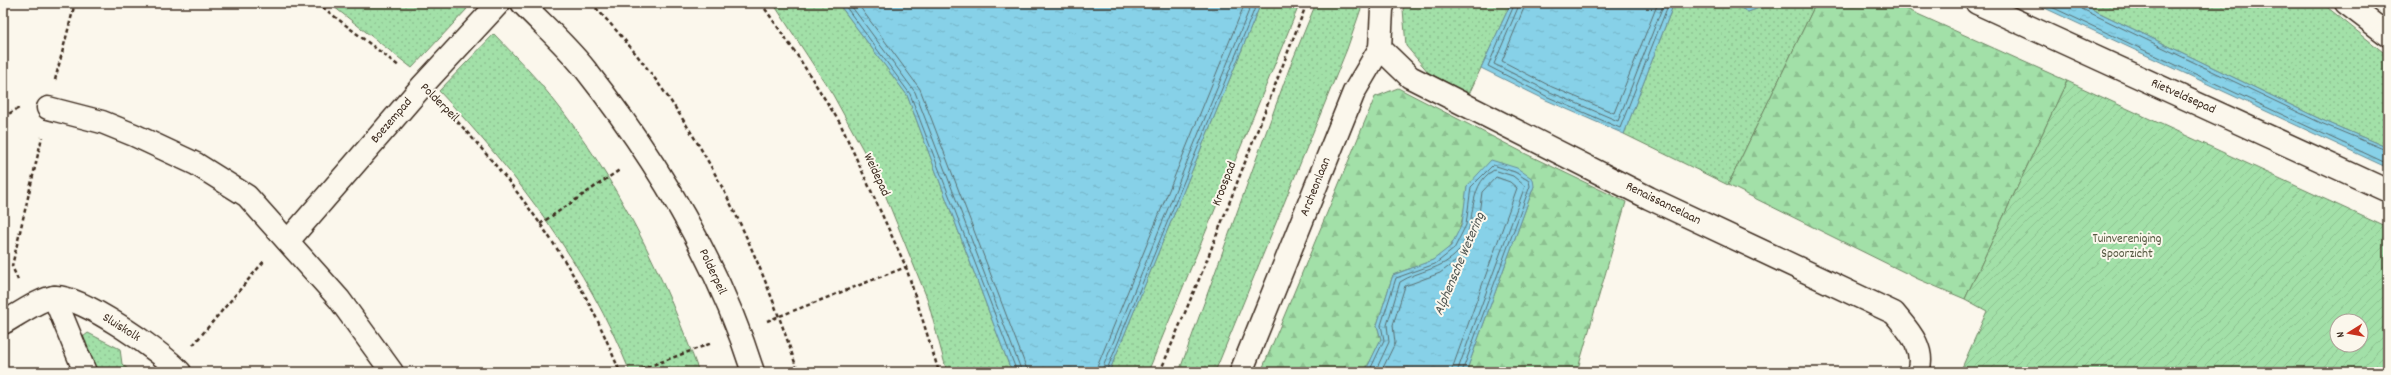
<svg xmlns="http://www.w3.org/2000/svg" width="2391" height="375" font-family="Dekko,sans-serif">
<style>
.grass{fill:url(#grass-dots);stroke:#6e8563}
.forest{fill:url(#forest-firs);stroke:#6e8563}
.garden{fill:url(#garden-furrows);stroke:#6e8563;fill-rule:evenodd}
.water{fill:url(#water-ripples);stroke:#698e97}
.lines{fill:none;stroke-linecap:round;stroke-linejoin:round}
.shore{stroke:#596d6f;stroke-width:1}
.minor-casing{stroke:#3b2a1e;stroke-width:25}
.secondary-casing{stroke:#3b2a1e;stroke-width:25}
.path{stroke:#3b2a1e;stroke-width:2.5;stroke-dasharray:4 3;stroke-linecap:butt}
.minor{stroke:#fbf7ec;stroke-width:22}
.secondary{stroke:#fbf7ec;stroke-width:22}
.labels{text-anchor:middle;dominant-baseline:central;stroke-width:4;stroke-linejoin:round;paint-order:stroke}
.street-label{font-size:13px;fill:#3b2a1e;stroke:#fbf7ec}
.park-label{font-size:13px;fill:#555840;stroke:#fbf7ec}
.water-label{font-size:14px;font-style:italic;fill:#4e5450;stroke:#fbf7ec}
</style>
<defs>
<pattern id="grass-dots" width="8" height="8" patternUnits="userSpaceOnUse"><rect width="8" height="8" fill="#a2e0a8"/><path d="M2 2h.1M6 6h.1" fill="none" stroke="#8cc090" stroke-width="1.8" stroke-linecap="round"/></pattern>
<pattern id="forest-firs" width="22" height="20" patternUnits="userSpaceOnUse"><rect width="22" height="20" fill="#a2e0a8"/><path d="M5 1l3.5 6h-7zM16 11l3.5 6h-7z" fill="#8cc090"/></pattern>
<pattern id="garden-furrows" width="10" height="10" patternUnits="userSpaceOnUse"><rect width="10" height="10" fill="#a2e0a8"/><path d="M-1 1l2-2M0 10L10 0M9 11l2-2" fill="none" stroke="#8cc090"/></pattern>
<pattern id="water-ripples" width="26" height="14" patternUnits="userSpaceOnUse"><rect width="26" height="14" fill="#87d1e8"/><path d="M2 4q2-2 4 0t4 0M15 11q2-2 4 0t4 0" fill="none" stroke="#75b4c7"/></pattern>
</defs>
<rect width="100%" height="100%" fill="#fbf7ec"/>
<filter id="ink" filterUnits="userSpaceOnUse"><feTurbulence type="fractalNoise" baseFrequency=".025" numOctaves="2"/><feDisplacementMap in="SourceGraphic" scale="8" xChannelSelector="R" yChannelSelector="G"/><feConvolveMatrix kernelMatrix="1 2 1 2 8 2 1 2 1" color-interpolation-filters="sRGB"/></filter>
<g filter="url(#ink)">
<g class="grass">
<path d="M329,3H459L467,9L412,68Z"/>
<path d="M773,3H838L907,95L1009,365L1015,372H947L927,298L878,177L833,95Z"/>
<path d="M1261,3H1300L1148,372H1109Z"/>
<path d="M1316,3H1363L1347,49L1215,372H1179L1289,69Z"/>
<path d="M1406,3H1511L1469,94L1429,73L1406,46L1403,9Z"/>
<path d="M1674,3H1732L1748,12L1764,6L1765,3H1816L1728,185L1624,134Z"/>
<path d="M2079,3H2322L2388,56V148L2322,120Z"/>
<path d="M494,34C514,55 535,76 553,99C618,180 663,274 699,372H630C587,265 518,175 439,91Z"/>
<path d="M88,333L120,349L122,364L131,372H97L83,337Z"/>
</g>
<g class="forest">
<path d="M1816,3H1893L2067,81L1965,299L1918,279L1728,185Z"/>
<path d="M1398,88L1526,154L1626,202L1577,372H1466L1534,186H1467C1464,214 1462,245 1433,260C1421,266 1406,269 1393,275L1377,325L1381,339L1365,372H1261L1375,97Z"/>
</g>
<path class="garden" d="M2067,81L2388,228V372H1960L1987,311L1965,299ZM2337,321H2361V345H2337Z"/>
<g class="water">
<path d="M838,3H1261L1109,372H1015L1009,365L907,95Z"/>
<path d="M1511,3H1674L1624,134L1546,100L1481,68Z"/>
<path d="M1732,3H1765L1764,6L1748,12Z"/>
<path d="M2034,3H2079L2322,120L2388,148V168Z"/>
<path d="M1491,160L1517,168L1533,179L1534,186L1466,372H1365L1381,339L1377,325L1393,275L1433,260L1451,246L1462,224L1467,186Z"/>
</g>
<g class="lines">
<g class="shore">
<path d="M843,3L910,94L1017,372"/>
<path d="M849,3L915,92L1022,372"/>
<path d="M857,3L920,89L1028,372"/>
<path d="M1515,3L1488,66L1548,97L1620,128L1669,3"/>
<path d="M1520,3L1494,64L1550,92L1618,121L1664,3"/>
<path d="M1526,3L1502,61L1552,87L1614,113L1658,3"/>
<path d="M2043,3L2388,164"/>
<path d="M2079,3L2082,9L2321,123L2388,151"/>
<path d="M1095,372L1245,3"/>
<path d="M1101,372L1252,3"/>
<path d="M1106,372L1257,3"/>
<path d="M1369,372L1384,340L1381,325L1396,278L1435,264L1454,249L1466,225L1471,187L1493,165L1515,172L1529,181L1530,186L1462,372"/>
<path d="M1375,372L1389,342L1387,325L1400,282C1419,270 1442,270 1458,252C1479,229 1464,186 1494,170L1513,176L1525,186L1457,372"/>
<path d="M1381,372L1395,343L1393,325L1405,286L1440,273L1463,256L1477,228L1482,192L1496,177L1510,182L1517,188L1451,372"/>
</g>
<g class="minor-casing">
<g id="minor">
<path d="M522,3C543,25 566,45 585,69C656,159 718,262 753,372"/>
<path d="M1977,3L2388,191"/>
<path d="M1380,48L1410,77L1649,198L1894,313C1908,330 1926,348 1918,372"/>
<path d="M48,108L102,122L134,135L196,164L247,196L339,299L392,372"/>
<path d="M288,241L423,85L499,3"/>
<path d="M54,297L85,372"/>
<path d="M3,323C16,316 41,298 55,297C81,295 162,352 180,372"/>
<path d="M1241,372L1354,92L1380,48L1382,9L1384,3"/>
</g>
</g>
<g class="secondary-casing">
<path id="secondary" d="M2346,3L2388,35"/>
</g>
<g class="path">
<path d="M317,3L400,67"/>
<path d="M591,3C692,107 754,236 798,372"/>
<path d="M761,3L797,55L840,123L906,267L939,372"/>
<path d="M55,80L75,3"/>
<path d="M443,106C495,161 543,221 580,287C596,314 608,344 620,372"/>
<path d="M3,117L19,108"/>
<path d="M540,224L621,169"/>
<path d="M18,280L12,266L42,137"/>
<path d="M767,321L906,267"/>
<path d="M193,345L265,260"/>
<path d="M634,372L712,343"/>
<path d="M1160,372L1205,265L1307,3"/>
</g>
<use href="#minor" class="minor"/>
<use href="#secondary" class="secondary"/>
</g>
</g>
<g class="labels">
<g class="street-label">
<text transform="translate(2183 97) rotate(24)">Rietveldsepad</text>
<text transform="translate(439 103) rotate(45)">Polderpeil</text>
<text transform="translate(392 121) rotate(-49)">Boezempad</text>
<text transform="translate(876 175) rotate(65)">Weidepad</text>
<text transform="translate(1225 184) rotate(-69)">Kroospad</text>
<text transform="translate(1316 187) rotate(-68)">Archeonlaan</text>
<text transform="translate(1663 204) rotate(26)">Renaissancelaan</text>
<text transform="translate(712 272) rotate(65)">Polderpeil</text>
<text transform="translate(121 328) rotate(32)">Sluiskolk</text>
</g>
<g class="park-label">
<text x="2127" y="239">Tuinvereniging<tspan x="2127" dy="15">Spoorzicht</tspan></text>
</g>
<g class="water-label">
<text transform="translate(1460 264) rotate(-67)">Alphensche Wetering</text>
</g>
</g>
<rect width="2391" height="375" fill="none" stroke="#fbf7ec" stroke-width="16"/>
<rect x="8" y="8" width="2375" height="359" fill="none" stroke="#3b2a1e" stroke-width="1.5" filter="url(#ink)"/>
<g transform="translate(2349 333) rotate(259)"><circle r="19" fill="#fbf7ec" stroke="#aea59a"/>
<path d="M0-3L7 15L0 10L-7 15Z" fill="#c8321e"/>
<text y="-6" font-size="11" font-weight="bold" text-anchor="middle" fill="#3b2a1e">N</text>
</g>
</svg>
